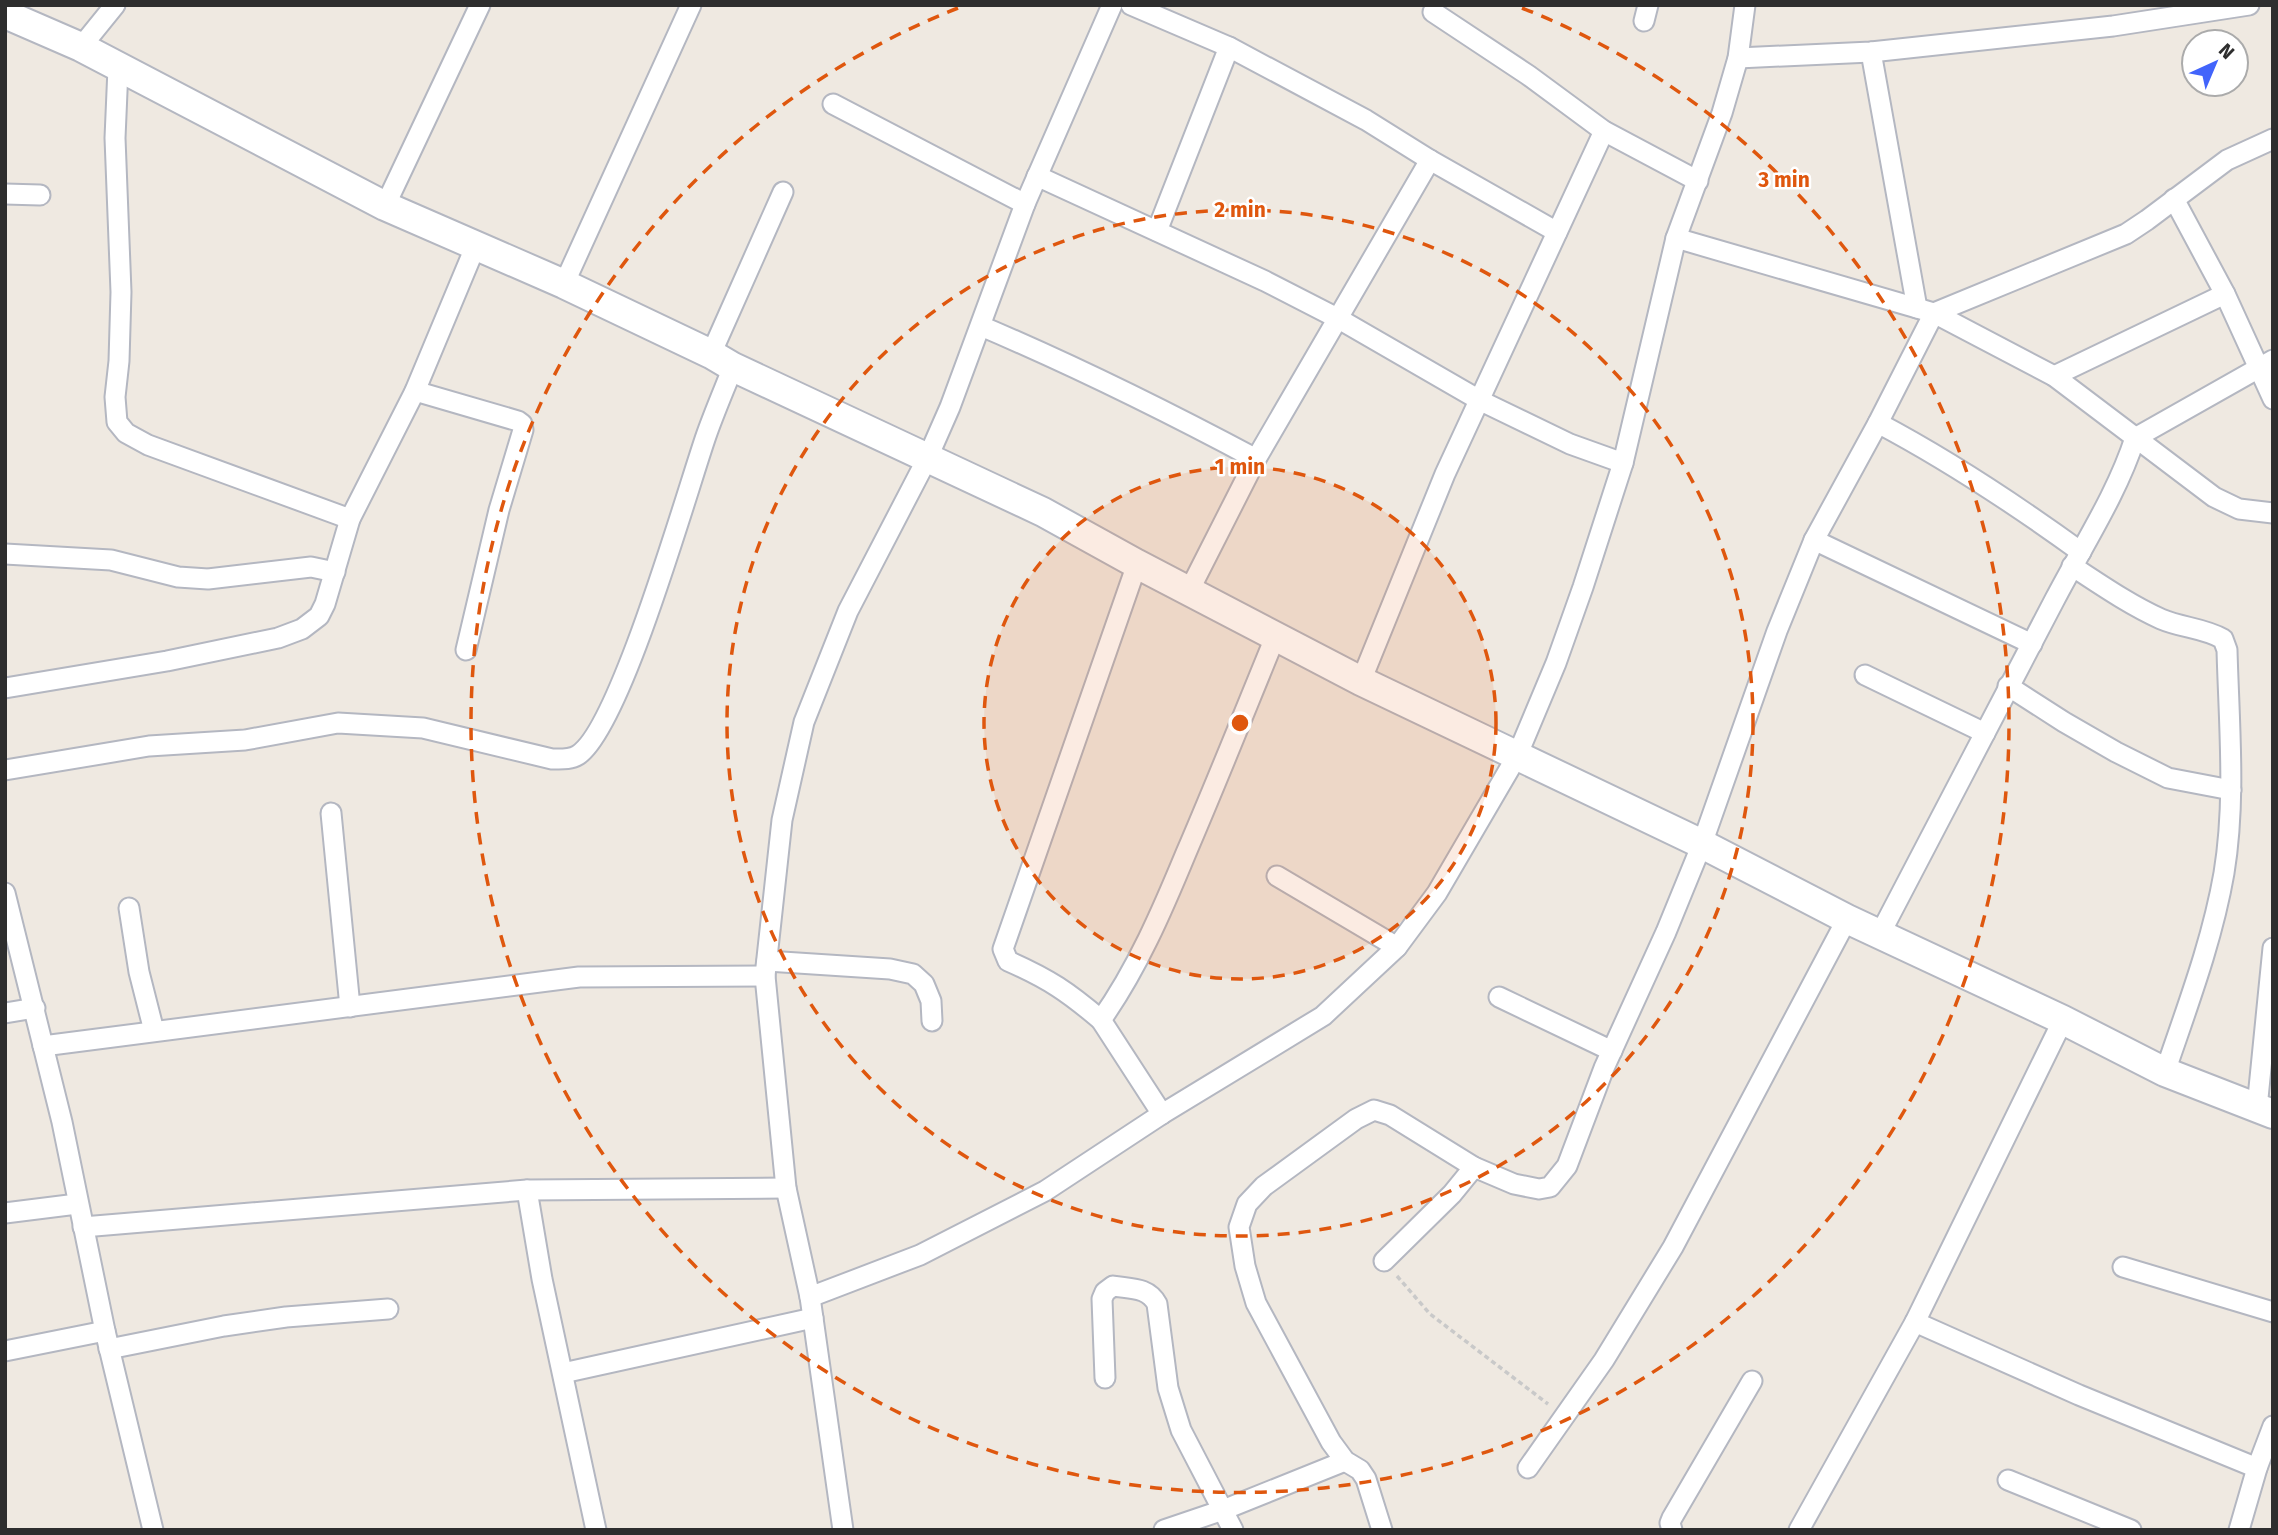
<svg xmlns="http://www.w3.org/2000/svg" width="2278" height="1535" font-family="'Fira Sans',sans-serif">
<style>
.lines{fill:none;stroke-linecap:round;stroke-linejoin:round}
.street-casing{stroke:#b4b7c1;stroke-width:23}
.secondary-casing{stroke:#b4b7c1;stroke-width:32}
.path{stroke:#c9c9c9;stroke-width:3.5;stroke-dasharray:5 3.5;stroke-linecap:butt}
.street{stroke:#fff;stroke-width:19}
.secondary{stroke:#fff;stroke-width:28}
.ring{fill:none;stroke:#df570e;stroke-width:3.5;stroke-dasharray:12 9}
.centre{fill:#df570e;stroke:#fff;stroke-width:3.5}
.ring-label{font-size:21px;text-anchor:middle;font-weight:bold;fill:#df570e;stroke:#fff;stroke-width:5;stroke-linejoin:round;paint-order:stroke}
</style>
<rect width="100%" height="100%" fill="#efe9e1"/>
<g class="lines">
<g class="street-casing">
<g id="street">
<path d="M1131,5L1229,47L1366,120L1430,160L1557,232"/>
<path d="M1433,12L1528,75L1604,131L1698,181"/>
<path d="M1644,21L1648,5"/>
<path d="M81,47L115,5"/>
<path d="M1871,52L1917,308"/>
<path d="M1738,58L1871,52L2113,26L2249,5"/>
<path d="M118,68L115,138L121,292L119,361L115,397L117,422L126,433L148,445L350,519"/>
<path d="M833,104L1025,204"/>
<path d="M1037,176L1265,281L1339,319L1481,401L1570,444L1623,463"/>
<path d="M5,194L40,195"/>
<path d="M2174,199L2225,294L2273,399"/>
<path d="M385,206L480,5"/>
<path d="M1157,231L1229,47"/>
<path d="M1676,238L1934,313L2054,376L2214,497L2239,509L2273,513"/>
<path d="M564,284L691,5"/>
<path d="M981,326C1075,366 1166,411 1256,459"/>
<path d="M711,354L783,192"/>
<path d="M2054,376L2225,294"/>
<path d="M415,391L518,421L522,424L523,430L499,510L466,650"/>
<path d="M1878,423C1950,461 2016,505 2081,552"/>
<path d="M1814,540L2032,644"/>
<path d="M5,554L111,560L178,577L208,579L311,567L335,572"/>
<path d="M1137,564L1003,949L1008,961C1049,979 1068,992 1101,1020C1137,969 1162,911 1186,853C1217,781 1246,708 1276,635"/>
<path d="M2072,566C2101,585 2130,605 2161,619C2182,628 2204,628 2223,639L2227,650C2229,724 2236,800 2224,873C2212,942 2187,1007 2165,1072"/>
<path d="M1189,591L1256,459L1430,160"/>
<path d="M1865,675L1985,733"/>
<path d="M1361,681L1445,474L1604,131"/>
<path d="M2008,686L2064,722L2116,752L2168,778L2231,790"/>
<path d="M5,688L167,661L278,638L302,629L319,616L325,604L350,519L415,391L476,245"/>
<path d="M5,770L149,746L245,740L338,723L423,728L552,759C561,759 570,760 578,755C620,728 686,494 706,436C714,413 724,390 733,367"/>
<path d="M331,813L350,1007"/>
<path d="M1277,876L1397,947"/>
<path d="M5,893L62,1122L105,1331L153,1530"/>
<path d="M129,908L139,972L154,1031"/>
<path d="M1880,934C1938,822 1997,711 2055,599C2082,547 2117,494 2135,438L2273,360"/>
<path d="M767,961L890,969L913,974L924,984L931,1001L932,1021"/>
<path d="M1499,997L1612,1051"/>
<path d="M5,1013L35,1008"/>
<path d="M1101,1020L1162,1114"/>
<path d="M43,1046L579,977L765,976"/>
<path d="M2257,1108L2273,948"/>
<path d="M527,1190L542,1279L596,1530"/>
<path d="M5,1213L77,1204"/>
<path d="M83,1227L527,1190L786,1188"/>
<path d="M1384,1261L1452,1194L1474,1167"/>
<path d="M2123,1267L2273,1312"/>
<path d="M810,1297L920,1255L1045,1191L1162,1114L1323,1016L1397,947L1437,893L1517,756L1556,663L1583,587L1623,463L1676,238L1722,113L1738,58L1745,5"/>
<path d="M1915,1322L2079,1395L2257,1468"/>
<path d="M109,1349L224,1326L286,1317L388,1309"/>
<path d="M5,1351L105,1331"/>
<path d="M563,1373L813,1318"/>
<path d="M1105,1378L1102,1299L1105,1292L1113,1286C1131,1289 1148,1287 1157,1304L1168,1388L1181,1430L1233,1530"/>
<path d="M1528,1468L1604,1360L1673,1247L1847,919"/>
<path d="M2008,1480L2131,1530"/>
<path d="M843,1530L810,1297L786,1188L765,976L782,820L804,722L848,611L928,457L950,407L1025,204L1112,5"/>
<path d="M1164,1530L1223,1510L1345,1461"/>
<path d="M1382,1530L1366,1479L1360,1470L1345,1461L1331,1442L1256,1303L1245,1266L1239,1227L1247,1204L1264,1186L1356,1119L1374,1110L1390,1115L1474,1167L1514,1184L1539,1189L1550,1187L1567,1166L1604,1068L1666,932L1702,844L1777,631L1814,540L1878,423L1934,313L2126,234L2147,220L2227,160L2273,139"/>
<path d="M1672,1530L1670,1523L1672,1518L1752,1381"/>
<path d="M1799,1530L1915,1322L2063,1020"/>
<path d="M2239,1530L2257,1468L2273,1426"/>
</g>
</g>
<g class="secondary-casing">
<path id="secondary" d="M5,14L81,47L385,206L564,284L711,354L733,367L1043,512L1137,564L1361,681L1702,844L1847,919L2063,1020L2165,1072L2273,1114"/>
</g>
<path class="path" d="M1397,1276L1430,1314L1548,1404"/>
<use href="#street" class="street"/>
<use href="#secondary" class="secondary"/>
</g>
<circle cx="1240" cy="723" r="256" fill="#df570e" fill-opacity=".12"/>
<g class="ring">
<circle cx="1240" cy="723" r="256"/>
<circle cx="1240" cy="723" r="513"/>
<path d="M1522 8A769 769 0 1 1 958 8"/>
</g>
<circle cx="1240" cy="723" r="10" class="centre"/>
<g class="ring-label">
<text x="1784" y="187">3 min</text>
<text x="1240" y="217">2 min</text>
<text x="1240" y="474">1 min</text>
</g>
<rect width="2278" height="1535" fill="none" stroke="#2e2e2e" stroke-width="14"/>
<g transform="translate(2215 63) rotate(44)"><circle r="33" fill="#ffffff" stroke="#ababab" stroke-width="2"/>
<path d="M0-5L12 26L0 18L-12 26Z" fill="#4264fb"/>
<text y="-10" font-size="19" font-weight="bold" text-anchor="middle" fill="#2e2e2e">N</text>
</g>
</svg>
